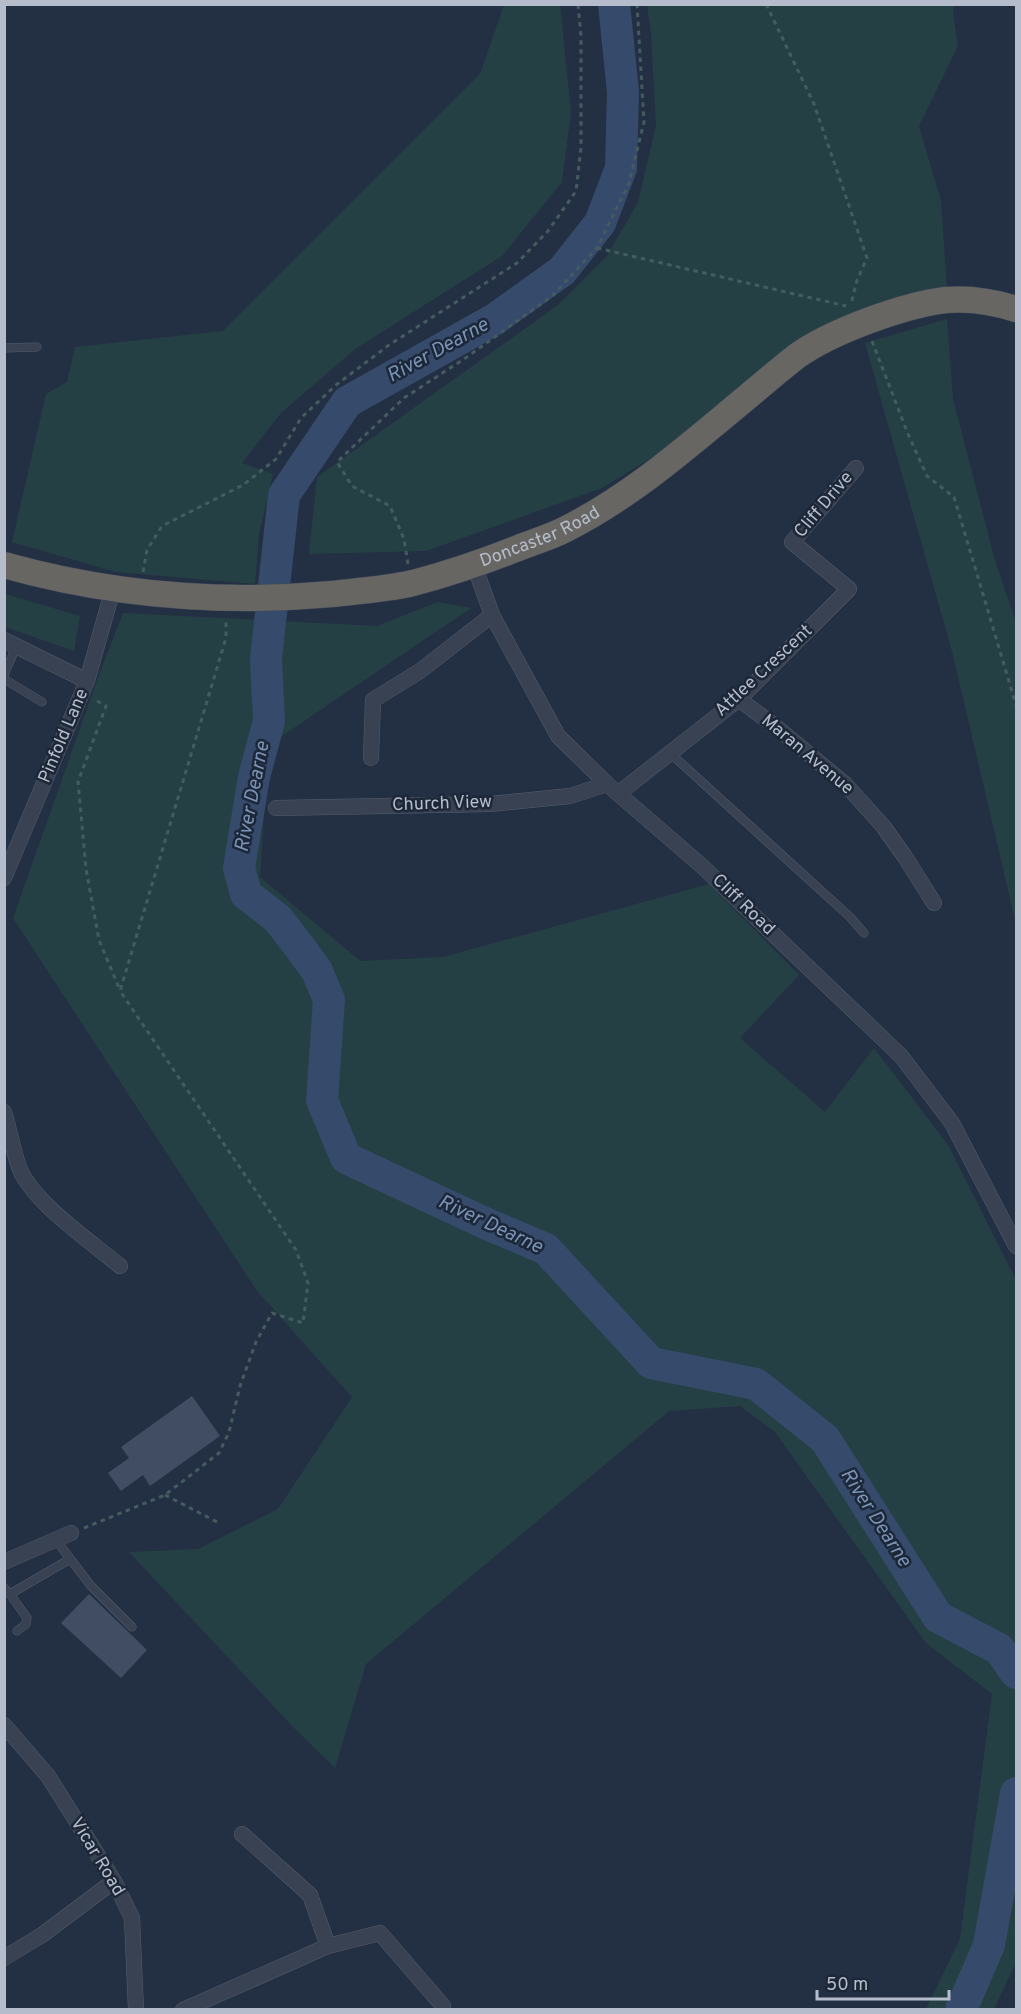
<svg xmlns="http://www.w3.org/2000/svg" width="1021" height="2014" font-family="Overpass,sans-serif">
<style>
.green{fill:#254044}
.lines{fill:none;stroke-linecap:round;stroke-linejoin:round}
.river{stroke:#364a6b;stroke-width:32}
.building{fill:#404d63}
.service-casing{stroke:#535d6c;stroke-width:9}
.minor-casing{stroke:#535d6c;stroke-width:16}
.trunk-casing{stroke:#404a59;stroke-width:27}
.path{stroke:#445c60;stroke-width:3;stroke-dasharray:4.5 4.5;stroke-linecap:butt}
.service{stroke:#384252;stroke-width:8}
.minor{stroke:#384252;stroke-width:15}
.trunk{stroke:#686663;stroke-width:26}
.labels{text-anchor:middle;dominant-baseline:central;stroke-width:5;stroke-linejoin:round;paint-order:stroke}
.street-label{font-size:18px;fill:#b5bdcc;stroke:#1c2738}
.water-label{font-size:20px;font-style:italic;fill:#7a92b6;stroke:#1c2738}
</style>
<rect width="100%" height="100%" fill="#233043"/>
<g class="green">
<path d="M504,5H560L571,112L562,182L502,256L355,349L281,413L242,463L273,474L259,534L255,584L116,572L12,542L46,394L67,382L75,347L223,331L480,74Z"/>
<path d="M647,5H955L953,12L958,46L919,126L941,201L947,290L848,318L674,444L602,488L426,551L309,554L317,477L558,305L607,256L638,202L656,126L651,33Z"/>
<path d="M947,319L953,399L994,557L1016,623V924L953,655L865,343Z"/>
<path d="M5,594L80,616L74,651L5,627Z"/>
<path d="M438,602L471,608L279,738L265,796L260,877L360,961L443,957L709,884L799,975L740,1038L825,1112L874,1048L948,1145L1016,1280V1962L994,2009H926L960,1939L992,1694L926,1643L775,1432L740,1406L669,1411L366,1664L335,1768L297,1731L129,1552L198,1549L278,1509L352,1397L257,1291L13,918L100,672L123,613L377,626Z"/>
</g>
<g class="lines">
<g class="river">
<path d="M614,4L623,92L621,168L600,223L562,271L495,319L347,402L284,495L266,659L269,721L254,777L239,868L246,894L278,919L301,949L317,971L329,1000L322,1100L346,1158L487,1224L546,1249L651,1363L756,1384L825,1439L938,1617L999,1649L1016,1673"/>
<path d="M961,2010L989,1945L1016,1793"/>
</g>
</g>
<g class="building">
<path d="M192,1396L220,1436L150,1486L143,1475L121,1491L108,1473L129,1458L121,1447Z"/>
<path d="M89,1594L147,1650L121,1678L61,1623Z"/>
</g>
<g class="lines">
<g class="service-casing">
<g id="service">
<path d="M4,348L37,347"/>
<path d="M4,675L17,645"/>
<path d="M4,679L42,702"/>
<path d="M670,753L850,917L864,933"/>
<path d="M56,1540L91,1586L132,1627"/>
<path d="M4,1588L10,1594L70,1559"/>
<path d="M10,1594L27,1618L26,1624L17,1631"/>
</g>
</g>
<g class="minor-casing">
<g id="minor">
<path d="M474,565L492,615L558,736L607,784L703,867L901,1056L952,1123L1016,1246"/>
<path d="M4,640L87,681"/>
<path d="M739,699L776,727L845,784L883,826L905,857L934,903"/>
<path d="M371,758L373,700L420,671L492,615"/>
<path d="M619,793L739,699L849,589L792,542L856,468"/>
<path d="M276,808L491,804L570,796L607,784"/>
<path d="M4,878L87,681L113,589"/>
<path d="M4,1112C9,1127 15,1161 22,1174C41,1208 91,1242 120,1266"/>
<path d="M4,1562L71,1533"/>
<path d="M4,1725L48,1776L114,1881L132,1918L136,2010"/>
<path d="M242,1834L310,1895L328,1946"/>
<path d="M4,1958L42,1935L114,1881"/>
<path d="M183,2010L328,1946L380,1933L443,2006V2010"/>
</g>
</g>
<g class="trunk-casing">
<g id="trunk">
<path id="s1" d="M4,565C111,595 222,604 332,594C359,591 387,589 413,583C447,574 480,563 513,550C530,543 548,538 564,530C632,496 688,446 746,398C763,384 780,369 797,356C832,331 904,305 946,300C970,298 994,302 1016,309"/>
</g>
</g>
<g class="path">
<path d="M766,4L814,104L867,258L857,280L851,304"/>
<path d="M597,248L846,306"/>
<path d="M872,341L908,434L927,476L954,497L1016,705"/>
<path d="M408,564L404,539L390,506L352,486L337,462L404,398L467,357L552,296L597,248L629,183L644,122L637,4"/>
<path d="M143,572L147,550L162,526L243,485L276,459L301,418L336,385L389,345L517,263L548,231L576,191L581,148V36L578,4"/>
<path d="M97,701L106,706L78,782L86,869L99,940L120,990"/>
<path d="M165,1495L221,1524"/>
<path d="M84,1528L165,1495L219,1453L229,1432L240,1386L256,1342L272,1313L303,1323L308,1283L296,1250L120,991L226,638V618"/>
</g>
<use href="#service" class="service"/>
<use href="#minor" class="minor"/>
<use href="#trunk" class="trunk"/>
</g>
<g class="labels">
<g class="street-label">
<text transform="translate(824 505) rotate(-50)">Cliff Drive</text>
<text stroke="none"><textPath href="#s1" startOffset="548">Doncaster Road</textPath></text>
<text transform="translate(764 671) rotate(-43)">Attlee Crescent</text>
<text transform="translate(64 736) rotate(-67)">Pinfold Lane</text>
<text transform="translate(807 755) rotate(40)">Maran Avenue</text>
<text transform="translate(442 804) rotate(-2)">Church View</text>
<text transform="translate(743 905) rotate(44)">Cliff Road</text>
<text transform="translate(97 1857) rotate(59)">Vicar Road</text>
</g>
<g class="water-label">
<text transform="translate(438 351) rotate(-29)">River Dearne</text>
<text transform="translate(253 797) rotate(-79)">River Dearne</text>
<text transform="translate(490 1225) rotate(25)">River Dearne</text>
<text transform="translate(875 1518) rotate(57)">River Dearne</text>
</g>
</g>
<rect width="1021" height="2014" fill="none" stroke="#b5bdcc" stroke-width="12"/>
<path d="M817 1990v9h132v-9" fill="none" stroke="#b5bdcc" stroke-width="3"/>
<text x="826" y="1990" font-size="18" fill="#b5bdcc" stroke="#1c2738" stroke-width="4.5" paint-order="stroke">50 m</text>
</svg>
